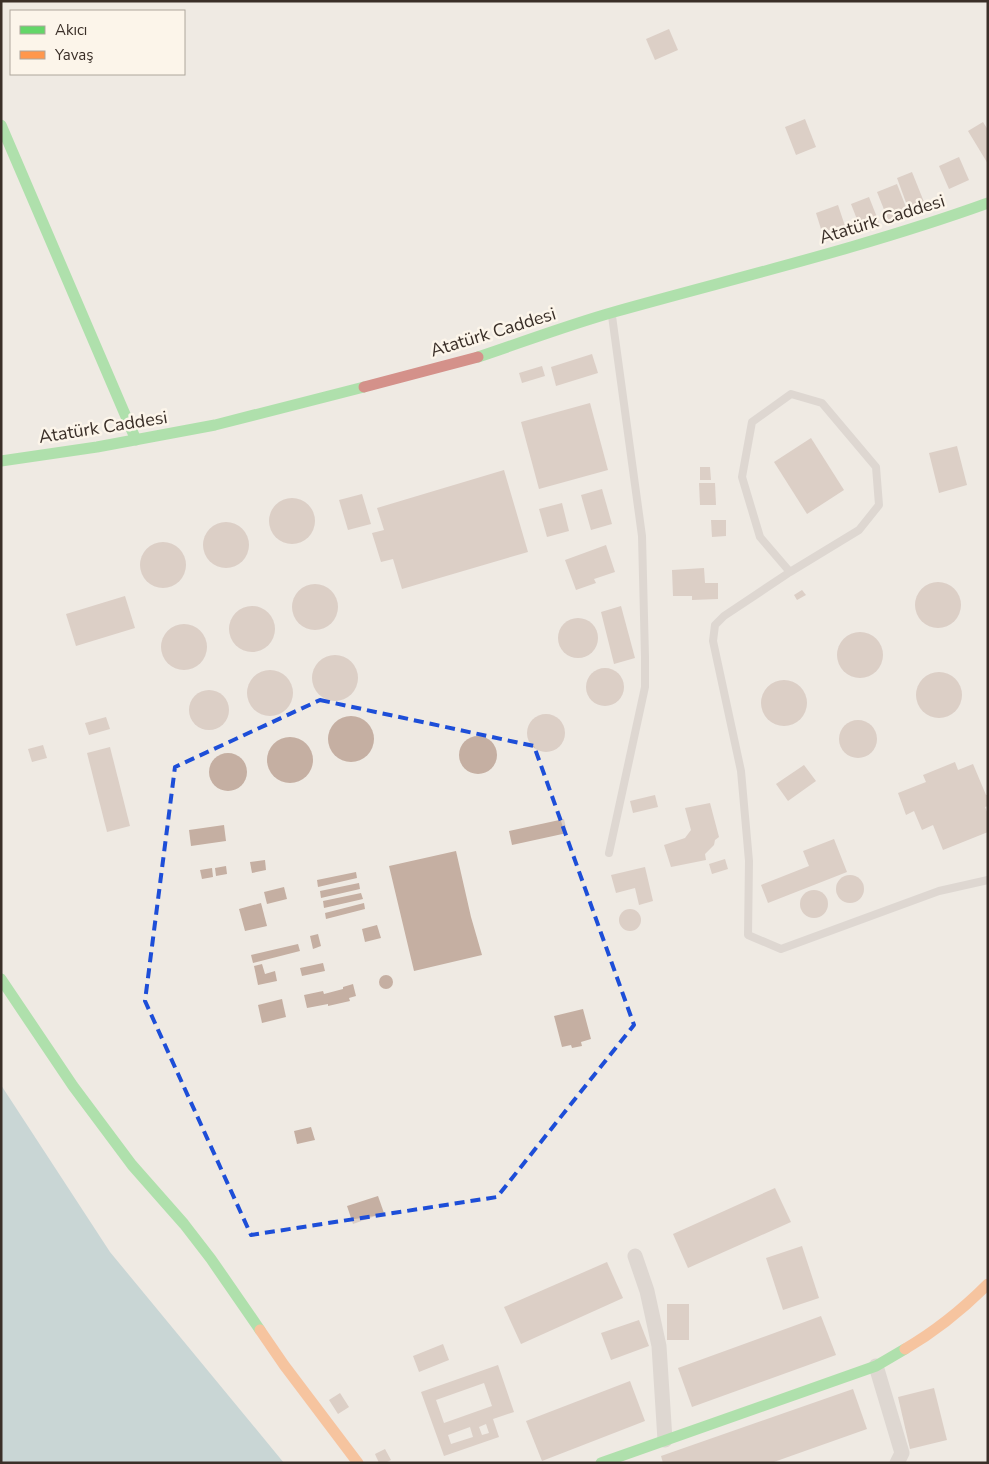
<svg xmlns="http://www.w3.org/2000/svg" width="989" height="1464" font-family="'Nunito Sans',sans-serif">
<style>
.water{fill:#9cbfc3}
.building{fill:#c5afa2;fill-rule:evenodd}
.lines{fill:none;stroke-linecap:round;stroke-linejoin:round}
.lane{stroke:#c9c2bb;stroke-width:8}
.street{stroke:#c9c2bb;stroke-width:15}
.fast{stroke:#63d668;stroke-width:11}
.slow{stroke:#ff974d;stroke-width:11}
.jam{stroke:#b3261e;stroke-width:11}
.marked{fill:none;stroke:#1d4ed8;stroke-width:4;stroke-dasharray:10 6;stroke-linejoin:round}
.labels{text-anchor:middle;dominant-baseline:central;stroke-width:5;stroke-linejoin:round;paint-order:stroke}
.street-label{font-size:18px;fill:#3a2f28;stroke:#fcf5ea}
</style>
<rect width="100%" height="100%" fill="#efeae3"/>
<path class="water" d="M1,1085L110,1252L284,1463H1Z"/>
<g class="building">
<path d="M669,29L678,50L655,60L646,39Z"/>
<path d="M805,119L816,147L796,155L785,127Z"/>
<path d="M983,122L988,130V164L968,131Z"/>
<path d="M959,157L969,180L949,189L939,166Z"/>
<path d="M912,172L924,202L908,208L897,178Z"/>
<path d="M897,184L909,215L889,222L877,192Z"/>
<path d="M869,197L880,225L862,232L851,204Z"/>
<path d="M838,205L848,235L825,242L816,213Z"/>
<path d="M592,354L598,373L556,386L551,367Z"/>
<path d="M542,366L545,376L522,383L519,373Z"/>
<path d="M590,403L608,470L539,489L521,422Z"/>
<path d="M811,438L844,490L807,514L774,462Z"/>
<path d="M957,446L967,485L939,493L929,453Z"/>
<path d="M700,467H710L711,480H700Z"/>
<path d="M504,470L528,552L402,589L393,559L381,562L372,533L384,530L377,508Z"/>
<path d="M699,483H715L716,505H700Z"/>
<path d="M602,489L612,524L591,530L581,495Z"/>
<path d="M362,494L371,524L348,530L339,500Z"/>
<circle cx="292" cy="521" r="23"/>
<path d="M562,503L569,531L547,537L539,509Z"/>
<path d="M711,520H726V536L712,537Z"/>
<circle cx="226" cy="545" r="23"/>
<circle cx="163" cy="565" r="23"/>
<path d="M606,545L615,572L594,579L596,583L576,590L565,560Z"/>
<path d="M704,568L705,583H718V599L692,600V596H673L672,570Z"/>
<circle cx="938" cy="605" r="23"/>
<circle cx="315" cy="607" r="23"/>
<path d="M802,590L806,595L797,600L794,595Z"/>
<path d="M125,596L135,628L76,646L66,614Z"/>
<circle cx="252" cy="629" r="23"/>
<path d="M621,606L635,658L614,664L601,612Z"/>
<circle cx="578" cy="638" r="20"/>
<circle cx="184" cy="647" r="23"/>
<circle cx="860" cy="655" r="23"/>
<circle cx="335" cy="678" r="23"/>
<circle cx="605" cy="687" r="19"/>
<circle cx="270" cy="693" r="23"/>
<circle cx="939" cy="695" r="23"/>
<circle cx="784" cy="703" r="23"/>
<circle cx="209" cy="710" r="20"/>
<circle cx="546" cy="733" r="19"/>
<circle cx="351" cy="739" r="23"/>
<path d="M106,717L110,729L89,735L85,723Z"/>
<circle cx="858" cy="739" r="19"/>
<circle cx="478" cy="755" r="19"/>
<circle cx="290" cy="760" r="23"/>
<path d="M43,745L47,758L32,762L28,749Z"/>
<path d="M110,747L130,826L107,832L87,753Z"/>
<circle cx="228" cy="772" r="19"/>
<path d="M955,762L958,770L973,764L986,795H988V806L985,807L988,814V832L943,850L933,825L922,830L914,811L906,815L898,793L926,782L923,775Z"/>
<path d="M804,765L816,781L788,801L776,784Z"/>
<path d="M655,795L658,807L633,813L630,801Z"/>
<path d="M710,803L719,837L715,840L714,845L705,854L706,860L671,867L664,845L685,838L691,830L685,808Z"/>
<path d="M564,819L567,833L512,845L509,831Z"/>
<path d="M224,825L226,841L191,846L189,830Z"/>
<path d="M834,839L847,872L768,903L761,885L809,866L803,851Z"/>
<path d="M456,851L471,917L482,955L414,971L389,866Z"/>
<path d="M725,859L728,869L712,874L709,864Z"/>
<path d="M265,860L266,870L252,873L250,862Z"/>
<path d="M226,866L227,874L216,876L215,868Z"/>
<path d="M645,867L653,901L639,905L635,888L616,893L611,875Z"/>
<path d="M212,868L213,877L202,879L200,870Z"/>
<path d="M356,872L357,878L318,887L317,880Z"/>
<circle cx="850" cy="889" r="14"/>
<path d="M359,883L360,889L321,898L320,891Z"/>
<path d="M284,887L287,899L267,904L264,892Z"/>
<circle cx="814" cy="904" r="14"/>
<path d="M361,893L363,899L324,908L323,901Z"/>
<path d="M261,903L267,926L245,931L239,909Z"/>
<path d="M364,903L365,909L326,919L325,913Z"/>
<circle cx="630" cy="920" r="11"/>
<path d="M377,925L381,938L365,942L362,929Z"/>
<path d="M318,934L321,946L313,949L310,936Z"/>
<path d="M298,944L300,951L253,963L251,955Z"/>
<path d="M323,963L325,971L302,976L300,968Z"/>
<path d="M262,964L265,974L275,971L277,981L258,985L254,966Z"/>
<circle cx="386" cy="982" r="7"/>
<path d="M353,984L356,996L349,998L350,1001L328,1006V1004L307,1008L304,995L323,991L324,994L343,989V987Z"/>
<path d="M282,999L286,1017L262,1023L258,1005Z"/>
<path d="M583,1009L591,1039L581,1042L582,1046L572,1048L571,1045L562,1047L554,1016Z"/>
<path d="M311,1127L315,1140L297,1144L294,1131Z"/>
<path d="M775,1188L791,1222L688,1268L673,1234Z"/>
<path d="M378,1196L384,1213L353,1224L347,1206Z"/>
<path d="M802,1246L819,1298L783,1310L766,1258Z"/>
<path d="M607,1262L623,1298L521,1344L504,1307Z"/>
<rect x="667" y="1304" width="22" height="36"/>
<path d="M821,1316L836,1355L692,1407L678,1368Z"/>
<path d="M639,1320L649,1346L611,1360L601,1333Z"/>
<path d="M443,1344L449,1360L419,1372L413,1356Z"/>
<path d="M498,1365L514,1412L493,1419L499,1437L444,1456L421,1392ZM484,1383L492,1406L444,1423L436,1400ZM486,1424L489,1433L482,1435L479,1427ZM470,1427L473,1437L451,1444L448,1435Z"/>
<path d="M630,1381L645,1421L542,1461L526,1421Z"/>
<path d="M934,1388L947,1440L910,1449L898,1397Z"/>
<path d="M853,1389L867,1429L771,1463H663L661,1456Z"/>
<path d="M340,1393L349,1407L338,1414L329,1400Z"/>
<path d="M385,1449L391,1460L385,1463H379L375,1454Z"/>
</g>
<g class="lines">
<g class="lane">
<path d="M790,572L760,537L742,477L752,422L791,394L822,403L876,467L879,505L859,530L790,572L724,616L715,625L713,641L741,771L749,861L748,935L781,949L939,891L988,880"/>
<path d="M609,853L645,687V657L642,536L612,316"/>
</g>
<g class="street">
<path d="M635,1256L647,1291L659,1346L665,1440"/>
<path d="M876,1366L902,1453L897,1463"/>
</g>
<g class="fast">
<path d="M1,125L136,440"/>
<path d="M478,357C523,342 568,325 614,312C739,277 866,247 988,203"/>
<path d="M1,461L97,447L215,425L364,387"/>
<path d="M1,979L73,1086L132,1165L184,1224L211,1259L260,1330"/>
<path d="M601,1463L876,1366L905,1349"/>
</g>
<g class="slow">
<path d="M260,1330L284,1365L358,1463"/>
<path d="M905,1349C936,1331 963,1309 988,1284"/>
</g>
<path class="jam" d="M364,387L478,357"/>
</g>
<path d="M0 0H989V1464H0ZM320,700L534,746L634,1025L497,1197L251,1235L145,1001L175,767Z" fill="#efeae3" fill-opacity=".55" fill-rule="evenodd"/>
<path class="marked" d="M320,700L534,746L634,1025L497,1197L251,1235L145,1001L175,767Z"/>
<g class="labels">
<g class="street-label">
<text transform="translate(882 219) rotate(-17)">Atatürk Caddesi</text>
<text transform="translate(493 332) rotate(-17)">Atatürk Caddesi</text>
<text transform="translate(103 427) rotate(-9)">Atatürk Caddesi</text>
</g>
</g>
<rect width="989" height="1464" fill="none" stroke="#3a2f28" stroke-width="5"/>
<rect x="10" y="10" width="175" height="65" fill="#fcf5ea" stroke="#aea69c"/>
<rect x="20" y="26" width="25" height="8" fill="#63d668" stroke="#aea69c"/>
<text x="55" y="35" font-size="15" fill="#3a2f28">Akıcı</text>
<rect x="20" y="51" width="25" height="8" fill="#ff974d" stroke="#aea69c"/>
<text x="55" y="60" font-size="15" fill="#3a2f28">Yavaş</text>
</svg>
